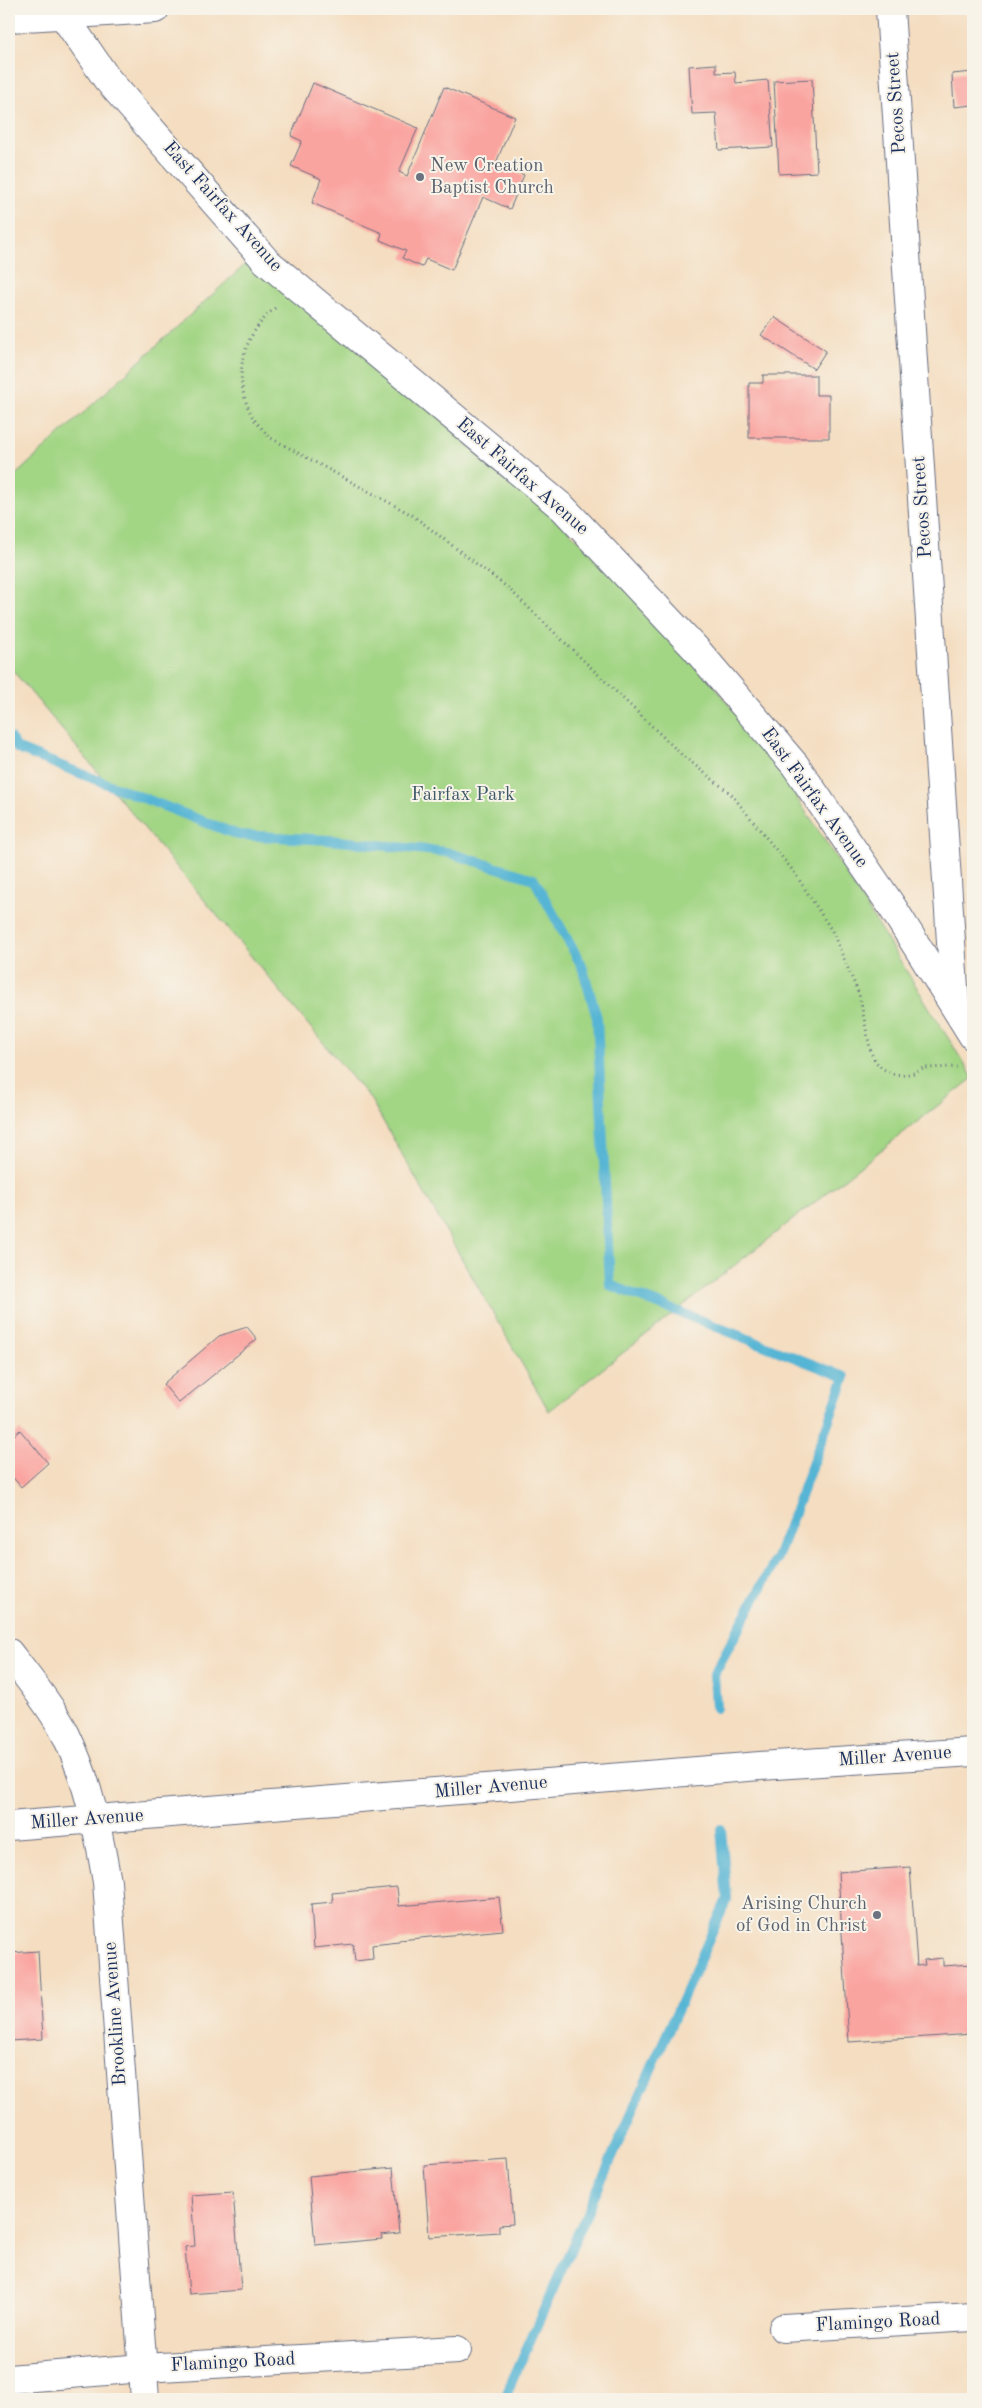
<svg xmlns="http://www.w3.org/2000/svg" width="982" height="2408" font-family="'Old Standard TT',serif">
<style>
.green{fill:#a2d584;stroke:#5e8271}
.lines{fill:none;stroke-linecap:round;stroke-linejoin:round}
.stream{stroke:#56b5d4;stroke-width:10}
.building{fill:#faa4a0}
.street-casing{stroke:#676c80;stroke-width:30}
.secondary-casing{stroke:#676c80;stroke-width:30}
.path{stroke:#676c80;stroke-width:3;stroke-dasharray:1 4;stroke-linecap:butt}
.street{stroke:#fff;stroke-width:28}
.secondary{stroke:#fff;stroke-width:28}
.worship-dot{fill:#6b7280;stroke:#f7f3e8;stroke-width:2}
.labels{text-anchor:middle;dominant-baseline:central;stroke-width:4;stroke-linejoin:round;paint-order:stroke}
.street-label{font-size:19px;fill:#1b2f5e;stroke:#f7f3e8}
.worship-label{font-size:19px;fill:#5b616d;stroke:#f7f3e8;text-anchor:start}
.park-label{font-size:19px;fill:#3d5868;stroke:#f7f3e8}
</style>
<rect width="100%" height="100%" fill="#f7f3e8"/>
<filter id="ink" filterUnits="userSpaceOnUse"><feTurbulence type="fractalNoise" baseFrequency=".02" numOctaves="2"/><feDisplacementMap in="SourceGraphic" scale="10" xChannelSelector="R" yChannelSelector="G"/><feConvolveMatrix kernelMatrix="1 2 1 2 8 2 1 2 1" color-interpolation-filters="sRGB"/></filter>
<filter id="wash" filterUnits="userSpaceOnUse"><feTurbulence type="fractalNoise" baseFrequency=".0096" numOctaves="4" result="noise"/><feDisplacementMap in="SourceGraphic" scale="20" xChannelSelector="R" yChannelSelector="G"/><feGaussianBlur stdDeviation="1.12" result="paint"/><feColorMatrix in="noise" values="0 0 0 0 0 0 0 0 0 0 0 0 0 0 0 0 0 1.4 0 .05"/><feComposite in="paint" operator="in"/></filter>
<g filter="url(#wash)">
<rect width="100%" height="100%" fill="#f4ddc0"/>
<path class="green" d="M250,260L492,459L667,623L777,768L833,853L973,1078L549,1411L371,1100L9,666V481Z"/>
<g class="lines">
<g class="stream">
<path d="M9,737L18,749L238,835L329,840L446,852L534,879L582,966L597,1018L610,1285L845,1377L777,1558L714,1674L716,1708"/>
<path d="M504,2399L727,1899L721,1829"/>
</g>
</g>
<g id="blocks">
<g class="building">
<path d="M716,64V73L735,72L736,83L768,80L773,147L719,150L716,113L692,114L689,66Z"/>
<path d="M973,72V105L954,107L952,74Z"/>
<path d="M812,79L817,172L779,174L774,81Z"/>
<path d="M313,83L418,128L399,172L407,176L444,87L515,117L496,163L524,175L510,209L483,197L452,270L426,259L422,267L402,258L406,251L380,240L382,233L312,203L321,179L291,166L302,141L291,136Z"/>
<path d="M774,317L826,351L814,369L761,335Z"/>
<path d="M763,375H816V395H829V438H749V383H763Z"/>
<path d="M247,1327L257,1339L179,1403L163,1384L219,1336Z"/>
<path d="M20,1430L48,1463L21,1487L9,1473V1436L11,1438Z"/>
<path d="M910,1867L917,1966L925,1965L924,1960L943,1958V1966L973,1964V2034L849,2042L838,1872Z"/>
<path d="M397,1887L399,1906L499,1897L503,1930L399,1940V1942L372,1945L373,1959L355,1961L353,1944L314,1948L311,1904L333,1902L332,1893Z"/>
<path d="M38,1951L43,2039L9,2041V1953Z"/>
<path d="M508,2159L513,2224L499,2225V2232L429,2237L424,2165Z"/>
<path d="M393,2168L399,2233L381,2235L382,2239L315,2245L309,2176Z"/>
<path d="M233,2192L241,2290L189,2294L185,2247L195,2246L191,2195Z"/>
</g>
</g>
</g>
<g filter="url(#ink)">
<use href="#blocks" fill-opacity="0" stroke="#676c80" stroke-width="1"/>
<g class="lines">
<g class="street-casing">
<g id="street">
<path d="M63,9V15L107,79L266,261L563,508L695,648L795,765L891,905L973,1036"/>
<path d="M890,9L955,1003"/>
<path d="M9,18L155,9"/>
<path d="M9,1653C26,1675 54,1710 66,1735C89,1783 98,1830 107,1882L145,2399"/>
<path d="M783,2328L973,2317"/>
<path d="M9,2379L143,2368L457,2350"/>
</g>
</g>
<g class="secondary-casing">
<path id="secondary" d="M9,1826L760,1766L973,1752"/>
</g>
<path class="path" d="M275,308C242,336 231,376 252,416C256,423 264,430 269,437L412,515L507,587L682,755L731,794L794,872L832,931L859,994L871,1053L876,1062L883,1069L893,1074L903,1075L914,1073L923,1068L957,1067"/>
<use href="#street" class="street"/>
<use href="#secondary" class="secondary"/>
</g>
</g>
<g class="worship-dot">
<circle cx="420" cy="177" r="5"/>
<circle cx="877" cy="1915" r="5"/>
</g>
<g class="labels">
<g class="street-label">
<text transform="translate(897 103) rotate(-94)">Pecos Street</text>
<text transform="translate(222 207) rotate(48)">East Fairfax Avenue</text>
<text transform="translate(522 477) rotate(41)">East Fairfax Avenue</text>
<text transform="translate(923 507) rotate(-94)">Pecos Street</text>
<text transform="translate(814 798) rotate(54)">East Fairfax Avenue</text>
<text transform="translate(895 1757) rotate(-4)">Miller Avenue</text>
<text transform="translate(491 1788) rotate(-5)">Miller Avenue</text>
<text transform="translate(87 1820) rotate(-4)">Miller Avenue</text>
<text transform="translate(116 2014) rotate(-94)">Brookline Avenue</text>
<text transform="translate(878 2323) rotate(-3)">Flamingo Road</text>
<text transform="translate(233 2363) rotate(-3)">Flamingo Road</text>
</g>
<g class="worship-label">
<text x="430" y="166">New Creation<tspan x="430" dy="22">Baptist Church</tspan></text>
<text x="867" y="1904" text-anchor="end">Arising Church<tspan x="867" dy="22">of God in Christ</tspan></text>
</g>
<g class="park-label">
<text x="463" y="795">Fairfax Park</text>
</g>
</g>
<rect width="982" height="2408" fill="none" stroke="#f7f3e8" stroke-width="30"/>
</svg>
